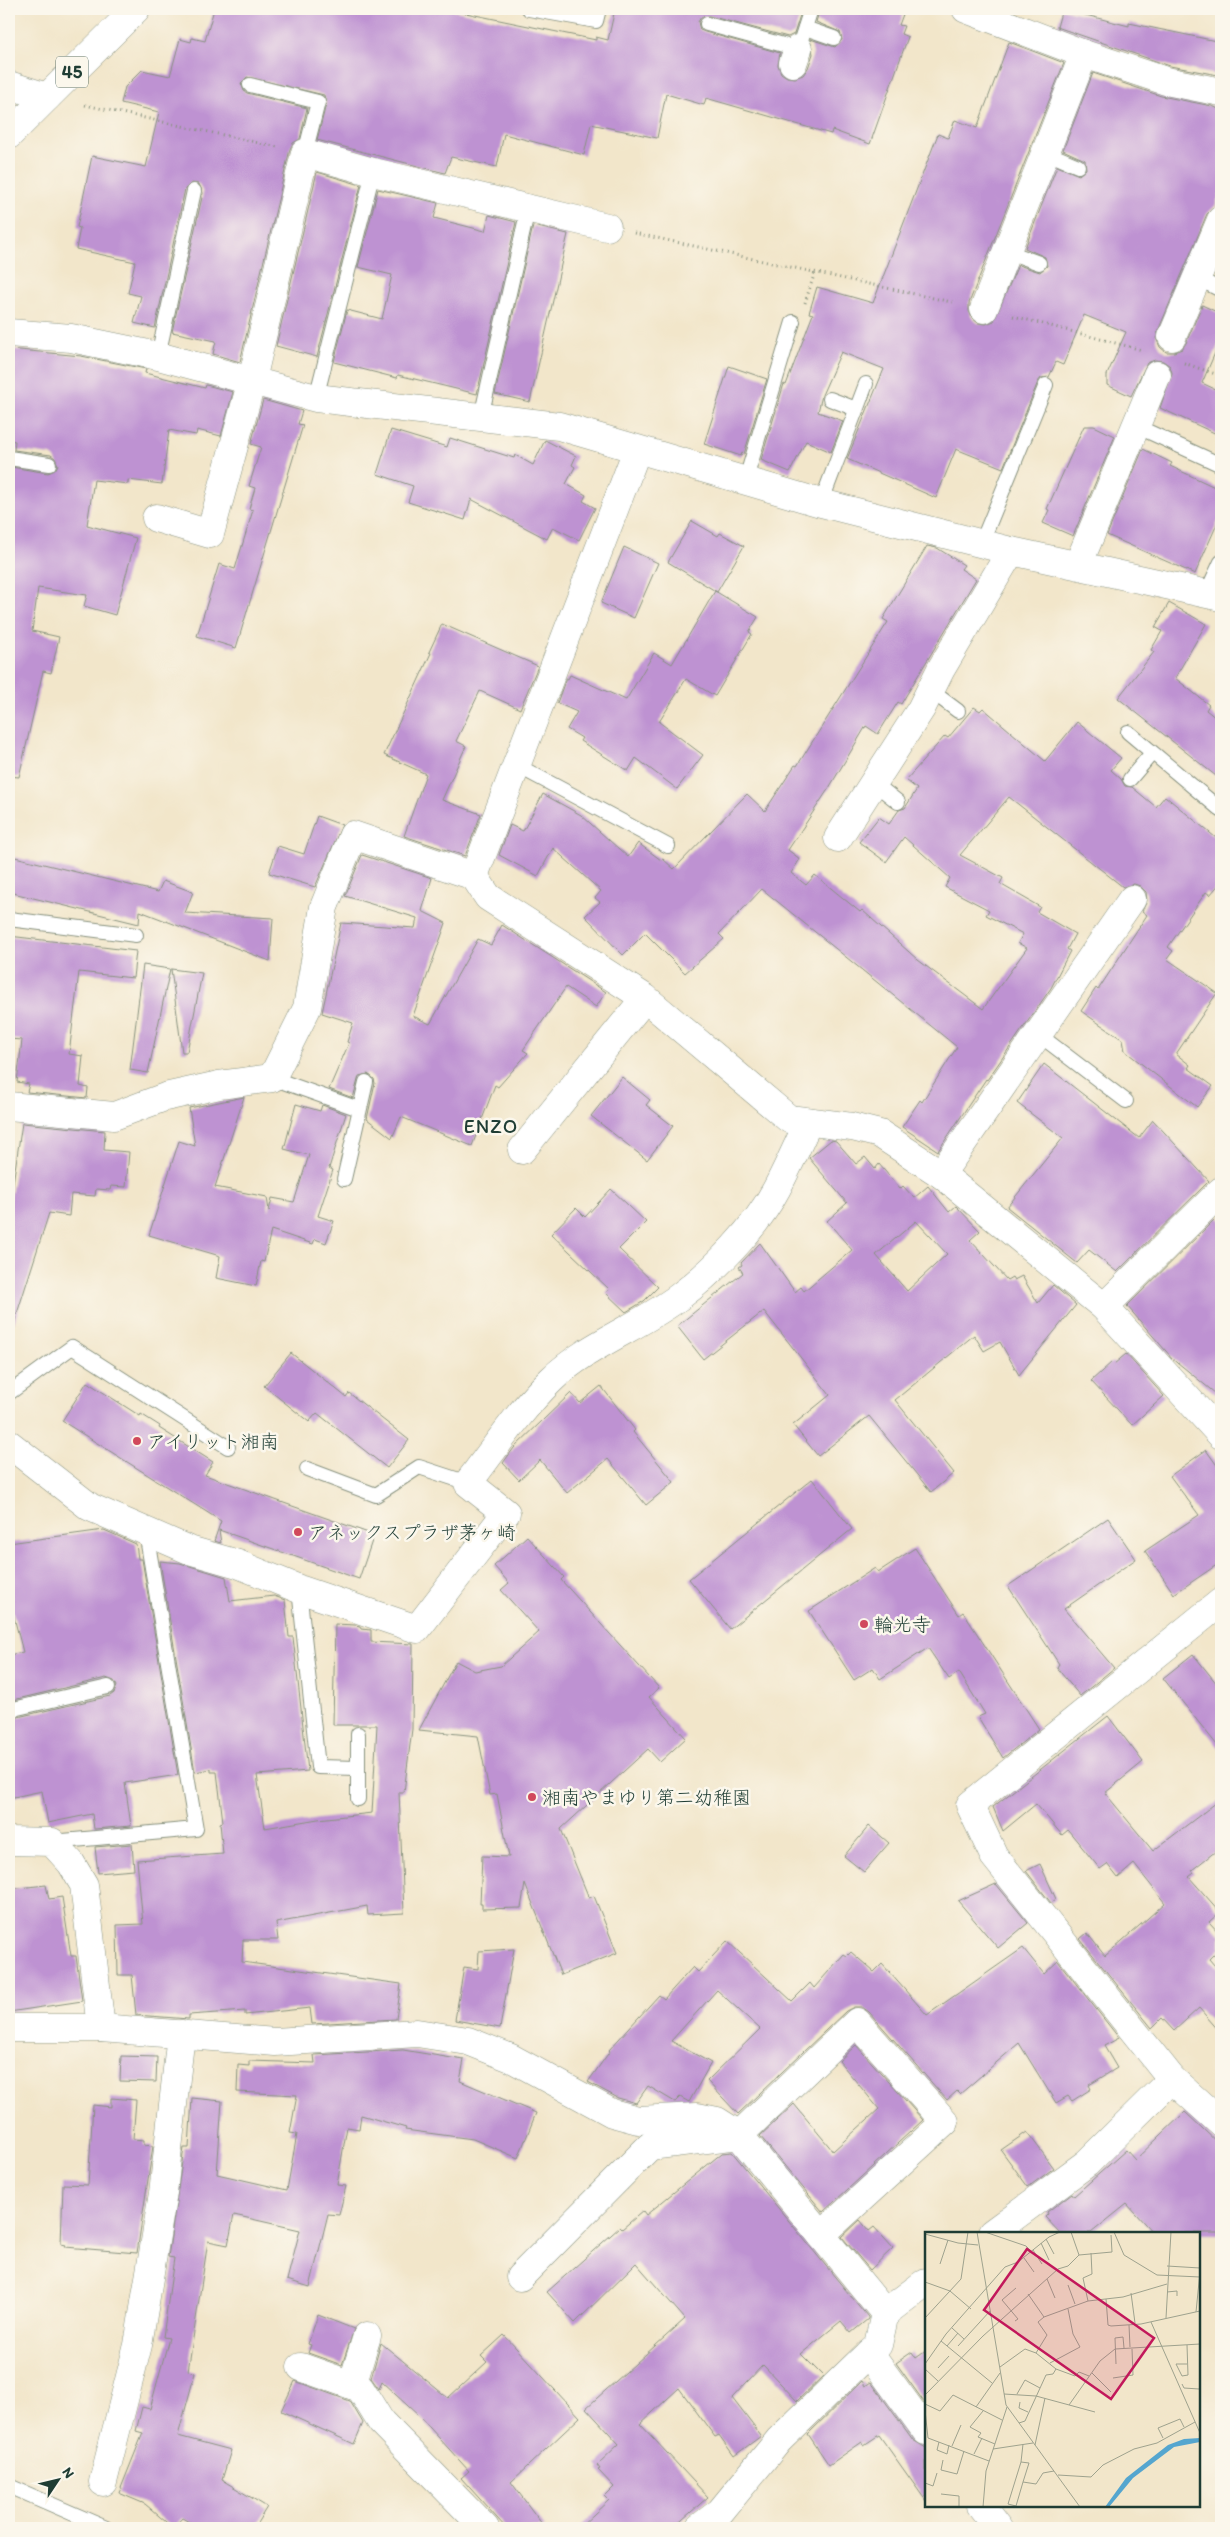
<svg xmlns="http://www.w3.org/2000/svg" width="1230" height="2537" font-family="Itim,'Klee One',sans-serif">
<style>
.building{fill:#be92d2;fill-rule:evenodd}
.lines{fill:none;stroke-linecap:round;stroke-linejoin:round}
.lane-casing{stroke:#88927f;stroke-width:16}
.street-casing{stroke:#88927f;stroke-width:29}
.primary-casing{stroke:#88927f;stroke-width:29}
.path{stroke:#88927f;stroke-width:3;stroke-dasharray:1 4;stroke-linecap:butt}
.lane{stroke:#fff;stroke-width:14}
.street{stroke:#fff;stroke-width:28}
.primary{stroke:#fff;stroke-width:28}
.poi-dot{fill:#d1495b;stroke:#fbf7ec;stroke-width:2}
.labels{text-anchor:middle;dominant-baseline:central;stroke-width:5;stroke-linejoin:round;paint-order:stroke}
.shield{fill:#fbf7ec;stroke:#61756b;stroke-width:1}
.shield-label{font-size:18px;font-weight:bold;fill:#1f3d34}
.poi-label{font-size:19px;fill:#1f3d34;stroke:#fbf7ec;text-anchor:start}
.neighbourhood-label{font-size:20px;letter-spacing:1px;fill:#1f3d34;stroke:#fbf7ec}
.inset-road{fill:none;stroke:#9ea28e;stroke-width:1}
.view{fill:#c2185b;fill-opacity:0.15;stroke:#c2185b;stroke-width:2.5}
.inset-edge{fill:none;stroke:#1f3d34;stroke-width:2.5}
</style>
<rect width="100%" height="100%" fill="#fbf7ec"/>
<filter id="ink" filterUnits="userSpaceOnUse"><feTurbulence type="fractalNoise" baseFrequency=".02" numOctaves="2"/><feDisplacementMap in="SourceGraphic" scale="10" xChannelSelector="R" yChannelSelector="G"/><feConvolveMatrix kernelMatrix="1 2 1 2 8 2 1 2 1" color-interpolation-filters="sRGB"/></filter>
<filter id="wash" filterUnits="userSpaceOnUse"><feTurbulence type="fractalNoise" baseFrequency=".0096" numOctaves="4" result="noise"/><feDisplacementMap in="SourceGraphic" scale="20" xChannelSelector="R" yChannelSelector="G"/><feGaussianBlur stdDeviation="1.12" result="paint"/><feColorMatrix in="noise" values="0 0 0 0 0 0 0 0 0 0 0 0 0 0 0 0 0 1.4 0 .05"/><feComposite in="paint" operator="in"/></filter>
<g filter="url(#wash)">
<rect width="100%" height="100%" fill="#f2e6ca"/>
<g id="blocks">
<g class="building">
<path d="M214,9H446L596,40V37L608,40L615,9H802L794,34L788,37L709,16L701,17L698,22L700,30L705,32L780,53L778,65L781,73L787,77L795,78L803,75L808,68L813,54L810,39L835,47L842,40L840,32L816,22L820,9H905L899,25L904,26L901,34L908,37L870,144L832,130L831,134L706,98L704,105L666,94L657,138L591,124L584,155L504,134L497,167L451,157L445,173L317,140L326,104L324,95L247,77L241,83L244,91L247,93L307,108L300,139L293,143L290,149L240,362L213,354L216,341L172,332L203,193L199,184L191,183L185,189L155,328L134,323L141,296L128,293L135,262L76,249L80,228L77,227L92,156L146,167L159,112L121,103L125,87L142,70L170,76L180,39L191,42L192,38L205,41Z"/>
<path d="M1062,9L1129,26V23L1221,42L1218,75L1170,66L1057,27Z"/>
<path d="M1009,42L1064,63L969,303V311L972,318L978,323L986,324L994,321L1018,265L1040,272L1047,266L1045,257L1025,248L1057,166L1079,175L1086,169L1085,160L1063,150L1093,73L1161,96L1212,106L1221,110V191L1215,206L1207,214L1158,331L1156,338L1160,347L1166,352H1174L1182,349L1186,343L1202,305L1221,314V339L1202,383L1221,392V436L1160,408L1172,373L1170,366L1163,361L1155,360L1147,363L1131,396L1107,385V375L1126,332L1084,315L1063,365L1056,362L1049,377L1041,378L1038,382L1003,468L956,449L936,498L847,459L884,369L841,352L822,395L818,412L843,421L831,452L806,441L790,472L761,460L784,384L786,385L813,314L809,313L817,287L873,303L938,134L948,138L955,120L977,128Z"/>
<path d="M317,172L361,185L317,357L276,346Z"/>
<path d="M378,189L438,203L434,218L485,231L489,215L516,222L477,394L398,375L397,378L334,362L347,310L382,319L392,275L358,267Z"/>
<path d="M533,226L568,234L530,402L495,394Z"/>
<path d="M9,349L81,356L146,369L145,373L205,388L206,385L233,392L221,436L197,430L196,435L169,430L162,484L128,480V484L94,480L87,525L136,538L115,615L84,606L87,595L38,588L32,631L59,637L51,673L43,671L19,777L9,776V479L11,467L48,473L55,470L58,465L55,458L51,455L14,450L15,441L9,440Z"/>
<path d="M729,366L767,379L744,454L742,453L741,456L704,444Z"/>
<path d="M263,400L302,411L298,424L303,425L236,648L197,636L219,564L235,569L253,510L249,509L255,488L249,486L261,447L251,444Z"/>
<path d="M1084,426H1094L1115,436L1073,536L1043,523L1049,510L1047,509Z"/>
<path d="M391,430L447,447L450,438L514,458L515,455L533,465L545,440L576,456L572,465L575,467L566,484L586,495L583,501L595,508L579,540L553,527L547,539L471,499L465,520L408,502L413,486L377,474Z"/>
<path d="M1143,449L1172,463L1170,466L1221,490V515L1195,574L1107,535Z"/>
<path d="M692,521L718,536L720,533L744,546L717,592L668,562Z"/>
<path d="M927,546L937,548L964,565L961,569L976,579L901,704L898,702L878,734L866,726L829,788L788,850L800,859L791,873L806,885L815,875L860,912L862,910L918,960L983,1009L1027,948L1018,943L1023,934L986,915L989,910L945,887L950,878L904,837L886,862L859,842L879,817L889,824L899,810L905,808L917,789L906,780L945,736L948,738L974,707L980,711L983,708L1045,761L1077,722L1121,758L1111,770L1121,779L1125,786L1132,787L1156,807L1165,796L1221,842V882L1210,895L1206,892L1168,947L1173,951L1167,959L1217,993L1176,1054L1190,1065L1188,1068L1213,1086L1197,1107L1125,1051L1123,1040L1081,1011L1096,988L1098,990L1147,915L1142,911L1147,901L1146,892L1140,886L1134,884L1123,887L1009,797L960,855L1003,878L1000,884L1040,907L1037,912L1075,934L1067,949L1070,951L1051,988L987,1080L986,1079L938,1151L902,1127L920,1100L922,1102L957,1047L762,889L719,934L724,939L685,973L645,933L623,955L585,916L600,902L595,898L601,891L553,848L538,876L499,855L510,825L523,831L543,794L581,815L628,857L638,843L661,860L663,859L674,869L747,794L765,811L795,765L797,766L888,622L883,619Z"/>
<path d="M624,547L658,563L634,618L601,603Z"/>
<path d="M715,591L758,617L749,632L752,634L715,696L686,679L659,722L703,755L677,789L636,758L628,771L580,741L582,738L567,729L577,712L557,703L566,678L568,679L570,675L626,700L654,653L672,664Z"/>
<path d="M1169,603L1206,624L1175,678L1209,705L1206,710L1221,722V780L1118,698L1154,652L1151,650L1162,631L1155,627Z"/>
<path d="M442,624L538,666L520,709L480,691L456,741L466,746L442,800L481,814L465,856L404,836L426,774L384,755L431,653L429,652Z"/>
<path d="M317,816L342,825L315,887L269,873L278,846L304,854Z"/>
<path d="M362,855L432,878L422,911L446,923L413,1016L430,1024L478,939L491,945L502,925L606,992L596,1007L566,987L523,1050L528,1053L498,1087L495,1085L472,1146L401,1117L392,1138L367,1119L375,1083L374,1079L368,1074L359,1076L353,1098L329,1089L349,1043L347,1042L353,1023L322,1013L341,923L415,928L417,918L345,896Z"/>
<path d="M15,857L158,892L163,881L193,892L185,913L273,918L270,961L140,911L139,924L9,892Z"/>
<path d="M9,936L136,951L133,978L79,972L69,1054L83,1056L80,1086L88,1088L87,1098L27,1092L29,1084L17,1082L22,1040L9,1039Z"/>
<path d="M143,965L170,969L148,1073L130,1070Z"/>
<path d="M171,969L202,973L187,1052H182Z"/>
<path d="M1044,1064L1139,1138L1153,1120L1209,1181L1117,1272L1089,1250L1077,1263L1007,1207L1063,1138L1017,1103Z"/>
<path d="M622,1077L650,1100L646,1105L673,1126L647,1160L591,1116Z"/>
<path d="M244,1097L215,1187L267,1197L269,1211L272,1198L294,1202L309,1155L284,1149L296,1104L320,1111L322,1105L346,1114L329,1168L333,1170L318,1216L334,1221L326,1243L315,1239L313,1244L271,1230L264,1262L261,1261L256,1286L216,1278L220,1256L149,1235L179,1141L195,1146L189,1108Z"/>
<path d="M22,1123L105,1131L104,1150L129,1152L126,1187L111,1186L110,1190L96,1189L95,1196L71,1194L69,1216L49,1213L14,1323H9V1210Z"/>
<path d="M831,1140L836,1141L856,1164L865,1157L875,1169L879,1164L900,1189L903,1186L914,1198L928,1186L949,1212L956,1206L980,1231L970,1240L1007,1280L1012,1277L1014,1280L1022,1276L1038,1303L1053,1285L1076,1305L1019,1375L1000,1342L984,1351L974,1335L895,1400L954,1473L931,1492L869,1416L818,1456L793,1425L830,1395L764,1311L703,1359L677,1326L743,1273L739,1267L742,1265L741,1263L760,1243L795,1292L801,1287L804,1291L852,1250L827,1221L847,1203L809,1158ZM916,1221L947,1254L907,1291L876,1255Z"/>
<path d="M611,1189L646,1222L619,1249L658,1287L644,1301L626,1312L606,1293L609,1289L551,1234L576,1208L585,1217Z"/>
<path d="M1217,1217L1221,1220V1398L1172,1358L1127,1306Z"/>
<path d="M291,1353L346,1397L349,1393L409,1440L387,1468L317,1413L309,1422L264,1386Z"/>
<path d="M1126,1354L1164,1396L1132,1425L1091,1381L1112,1362L1114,1364Z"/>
<path d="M87,1382L140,1416L141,1414L160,1426L159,1428L213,1462L205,1475L374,1535L359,1579L219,1530L221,1543L214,1541L221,1521L62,1421Z"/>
<path d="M601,1386L635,1430L633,1432L674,1482L646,1505L608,1459L567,1493L540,1460L519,1480L503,1463L514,1448L571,1393L580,1403Z"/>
<path d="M1206,1450L1221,1471V1562L1174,1594L1145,1551L1199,1515L1170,1476Z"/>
<path d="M812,1479L852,1529L730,1629L689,1579Z"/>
<path d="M1108,1518L1136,1559L1064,1609L1114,1668L1080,1696L1061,1673L1057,1667L1059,1664L1008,1586Z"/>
<path d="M104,1530L136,1544L138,1559H142L178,1775L125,1783L131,1826L94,1829L92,1814L48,1823L42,1791L9,1798V1719L110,1696L114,1693L117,1686L114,1681L106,1678L9,1701V1655L23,1652L9,1598V1543Z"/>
<path d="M527,1536L564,1577L561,1580L659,1688L649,1697L686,1738L660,1762L648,1749L561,1829L589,1898L594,1896L617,1953L561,1975L525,1884L521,1908L482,1909V1904H480L482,1856L509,1857L497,1794L490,1795L478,1736L419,1730L456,1661L475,1671L501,1666L539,1632L501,1590L509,1583L494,1566Z"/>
<path d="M915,1548L959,1615L963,1612L1039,1729L1003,1758L978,1717L985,1714L959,1672L949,1679L928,1648L880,1679L873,1668L854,1680L809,1611L875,1568L878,1572Z"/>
<path d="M160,1561L180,1563L226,1577L230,1601L274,1596L285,1600L289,1637H293L308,1771L257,1775L265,1828L318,1819L372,1813L377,1725H333L335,1624L355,1625L360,1626L361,1629L371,1630V1642L413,1644L412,1729L404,1792H399L404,1913L368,1915L367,1906L276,1923L278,1940H243L242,1962L401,1984L396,2019L312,2024L310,2008L245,2015V2011L189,2015V2019L136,2015L132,1975H118L117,1925L143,1924L137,1860L223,1854L220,1823L223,1822L217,1772H211V1769L195,1772Z"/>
<path d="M1193,1654L1221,1689V1750L1163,1678Z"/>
<path d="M1108,1716L1143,1762L1105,1793L1153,1851L1221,1799V1847L1192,1870L1194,1873L1189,1877L1220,1912L1209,1922L1221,1935V1947L1209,1959L1221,1973V2033L1199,2008L1174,2031L1162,2018L1152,2028L1080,1939L1087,1933L1105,1956L1165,1903L1134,1864L1118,1878L1107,1864L1100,1869L1068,1830L1062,1835L1036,1804L1003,1831L993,1807Z"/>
<path d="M869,1826L889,1843L864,1872L844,1856Z"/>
<path d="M132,1844L134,1870L98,1873L95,1847Z"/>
<path d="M1040,1864L1056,1899L1051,1903L1026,1871Z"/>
<path d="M996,1884L1028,1923L998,1948L958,1901Z"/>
<path d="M46,1885L49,1899L62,1897L71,1956H76L82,2001L9,2012V1889Z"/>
<path d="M727,1941L792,2001L810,1983L814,1988L844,1954L847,1956L851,1952L874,1972L882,1964L927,2015L1023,1948L1044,1974L1058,1961L1119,2038L1104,2046L1117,2068L1089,2085L1091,2089L1072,2101L1068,2096L1056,2103L1019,2043L960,2094L957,2091L947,2100L869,2012L862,2007H854L846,2011L738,2114L707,2081L760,2029L717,1990L671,2041L711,2063L689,2102L680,2097L675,2102L648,2086L636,2103L618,2098L588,2082L610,2051L609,2050L659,1995L664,1999L693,1967L698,1972Z"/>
<path d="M514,1949L500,2028L455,2020L464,1967L478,1969L479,1951Z"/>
<path d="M856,2045L923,2120L823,2212L760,2136L794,2104L833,2151L879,2109L839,2061Z"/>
<path d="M403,2050L464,2060L460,2081L536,2113L518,2158L473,2139L405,2130L406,2128L361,2115L359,2129L347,2127L337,2185L346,2186L339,2215L328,2214L310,2287L287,2280L300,2230L234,2215L228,2245L208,2241L188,2371L195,2373L178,2436L231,2450L222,2480L267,2507L254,2528H200L182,2518L173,2528L145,2504L119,2493L143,2433L136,2431L142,2407L150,2409L169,2338L163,2337L174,2258L168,2257L184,2148H189L192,2098L222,2101L217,2174L287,2190L297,2134L290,2133L297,2095L237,2092L238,2065L249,2066V2061L315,2063L314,2055Z"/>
<path d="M121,2056L157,2057L156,2082L120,2081Z"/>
<path d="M111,2098L136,2100L133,2139L144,2140V2145L153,2146L137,2253L65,2247L66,2245L61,2244L63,2184L88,2185L93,2105L111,2107Z"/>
<path d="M1185,2112L1221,2146V2233H1153L1127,2204L1091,2233H1060L1045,2217L1048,2214L1047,2212L1072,2193L1074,2196L1126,2150L1135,2160Z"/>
<path d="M1027,2132L1054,2168L1028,2187L1001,2150Z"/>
<path d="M732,2152L868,2317V2319L851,2333L841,2321L801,2354L823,2376L797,2401L763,2365L732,2398L761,2436L734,2456L719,2435L715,2437L679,2388L640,2424L708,2497L673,2528H579L609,2500L605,2496L614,2487L598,2470L600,2469L597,2465L619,2444L586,2408L685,2319L636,2263L575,2323L547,2292L620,2227L622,2229L643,2211L646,2215L722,2153Z"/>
<path d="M860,2220L869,2231L874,2227L893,2248L870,2270L842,2237Z"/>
<path d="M318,2315L354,2329L342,2365L308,2353L311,2345L308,2344Z"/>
<path d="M504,2335L580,2417L511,2482L545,2528H506L461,2478L469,2471L420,2417L382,2382L379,2389L371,2378L381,2343L448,2398L487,2362L481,2356Z"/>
<path d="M926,2351V2401L924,2402L896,2363L912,2352L916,2358Z"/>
<path d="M295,2381L350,2401L363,2423L354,2444L281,2411Z"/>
<path d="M862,2381L865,2386L871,2382L913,2440L926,2448V2501L879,2435L864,2445L862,2442L829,2465L808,2434Z"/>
</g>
</g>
</g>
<g filter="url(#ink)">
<use href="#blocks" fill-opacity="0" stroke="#88927f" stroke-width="1"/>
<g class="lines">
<g class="lane-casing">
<g id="lane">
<path d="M529,9L596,21L599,9"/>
<path d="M707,24L798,49L811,9"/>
<path d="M805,28L834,38"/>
<path d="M250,85L318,102L305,153"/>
<path d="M1045,152L1078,166"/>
<path d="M1006,251L1039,263"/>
<path d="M1197,278L1221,290"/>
<path d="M158,356L194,191"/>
<path d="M316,398L373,172"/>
<path d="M830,399L856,409"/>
<path d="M481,417L528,209"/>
<path d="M1136,426L1221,465"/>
<path d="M9,458L49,464"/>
<path d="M745,482L793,322"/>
<path d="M821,503L866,384"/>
<path d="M981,544L1046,385"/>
<path d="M1206,594L1221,562"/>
<path d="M930,690L958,711"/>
<path d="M1128,732L1221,810"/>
<path d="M516,765L668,846"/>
<path d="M1130,779L1152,753"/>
<path d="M874,783L898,802"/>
<path d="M9,919L136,935"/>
<path d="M1038,1034L1126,1101"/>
<path d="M272,1078L359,1109"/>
<path d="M344,1179L366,1082"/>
<path d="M9,1393L72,1347L228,1447"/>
<path d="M307,1469L376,1495L419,1467L468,1483"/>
<path d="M299,1589L318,1767L358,1768"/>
<path d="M9,1710L108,1687"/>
<path d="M358,1734V1799"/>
<path d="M52,1842L196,1829L146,1532"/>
<path d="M9,2486L106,2528"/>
</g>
</g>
<g class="street-casing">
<g id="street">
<path d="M966,9L1084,54L1166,81L1221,92"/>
<path d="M793,63L798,49"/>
<path d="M9,85L47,97"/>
<path d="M984,309L1084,54"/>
<path d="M9,333L71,338L158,356L316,398L559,426L821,503L1011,551L1221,597"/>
<path d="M1172,337L1221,220"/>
<path d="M156,518L210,534L252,380L305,153L373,172L607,227"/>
<path d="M1078,565L1157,375"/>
<path d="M838,838L921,709L941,669L1011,551"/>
<path d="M474,876L637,450"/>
<path d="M9,1106L114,1116L165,1097L219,1085L272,1078L307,1008L324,907L353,835L474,876L488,897L645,998L789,1119L852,1127L880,1134L941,1174L1104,1307L1221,1435"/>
<path d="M522,1150L645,998"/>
<path d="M941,1174L1132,899"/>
<path d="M1104,1307L1221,1191"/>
<path d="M9,1444L90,1507L189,1550L238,1564L299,1589L417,1629L506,1513L468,1483C495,1448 519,1411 551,1380C587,1345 639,1327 679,1297C714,1271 756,1228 777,1188C788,1167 798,1145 808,1123"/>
<path d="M1221,1602L970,1805L994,1856L1172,2079L1221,2123"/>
<path d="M9,1841L52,1842L71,1863L84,1885L101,2028"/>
<path d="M9,2028H101L275,2042L417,2033L468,2041L511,2058L612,2113L638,2120L697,2117L717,2121L739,2135L885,2313"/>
<path d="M992,2233L1087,2163L1172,2079"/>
<path d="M520,2277L650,2146L739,2135L857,2022L945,2122L821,2235"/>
<path d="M926,2282L885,2313L878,2345L869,2353L926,2431"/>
<path d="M301,2367L360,2388L381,2422L485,2528"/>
<path d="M352,2385L367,2336"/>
<path d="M103,2482L138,2345L163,2193L181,2034"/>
<path d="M981,2506L998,2528"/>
<path d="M699,2528L720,2512L779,2440L869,2353"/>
</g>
</g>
<g class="primary-casing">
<path id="primary" d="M9,135L136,9"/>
</g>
<g class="path">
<path d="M85,105L278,147"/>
<path d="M634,233L956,303"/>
<path d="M805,303L815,272"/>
<path d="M1013,316L1142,350"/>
<path d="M1184,363L1221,376"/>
</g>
<use href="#lane" class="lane"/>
<use href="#street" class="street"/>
<use href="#primary" class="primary"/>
</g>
</g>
<g class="poi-dot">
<circle cx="137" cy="1441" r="5"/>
<circle cx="298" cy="1532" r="5"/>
<circle cx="864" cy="1624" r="5"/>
<circle cx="532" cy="1797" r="5"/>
</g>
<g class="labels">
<rect class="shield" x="56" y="56.5" width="32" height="31" rx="4"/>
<g class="shield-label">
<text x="72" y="72">45</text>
</g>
<g class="poi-label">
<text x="147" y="1441">アイリット湘南</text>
<text x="308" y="1532">アネックスプラザ茅ヶ崎</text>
<text x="874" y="1624">輪光寺</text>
<text x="542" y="1797">湘南やまゆり第二幼稚園</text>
</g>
<g class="neighbourhood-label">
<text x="491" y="1126">ENZO</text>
</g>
</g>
<g transform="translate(925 2232)">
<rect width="275" height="275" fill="#f2e6ca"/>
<path d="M275,206V210L249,215L208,246L184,275H180L201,246L243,213L259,207Z" fill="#55a6cf"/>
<path class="inset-road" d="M52,0L81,173L155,275M60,0L101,14L107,20M146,0L154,23M189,0L199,23L232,43L275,45M0,2L33,11L53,13M121,7L129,22M116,11L124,28M108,18L117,32M99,26L109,40M15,32L23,8M242,34L275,36M122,47L130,66M0,50L25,59L46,77M143,53L150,72M242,60L252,59V64M206,61L210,91M103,62L119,85M181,67L183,93L186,94L216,92L275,79M163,69L158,46L167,42L166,21M271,80L275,40M0,86L36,47L43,0M241,86L246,0M90,89L93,87L77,68L91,56M226,90L275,201M204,93L205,115M27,96L39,107M16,109L67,151M262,113L263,143L257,144L251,132H262M22,114L33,101M33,114L65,79M111,121L131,137L150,144L154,140L164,144M125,131L155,115L148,102L143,77M0,132L21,102L80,35L93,30L124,5L135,0M191,132L190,106L198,105L199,116M75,135L100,117L111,121L122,103L113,90L119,85L163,69L198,65L242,52M13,136L24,124M0,137L13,149M167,141L186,160M188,146L208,143L207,117M257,152L259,156L274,157M79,162L111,164L170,180M92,162L100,148L115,156M0,163L58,104L133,37L143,34L154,23L187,20L186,3M95,170L94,176L103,180M0,172L15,179L28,163L77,188M144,173L175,129L190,117L275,112M51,175L75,141M0,178L3,206L64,229M58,179L45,195L56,201L53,205L70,212M94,191L100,189L121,143L128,142L131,137M238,206L233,196L255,187L259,195M14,210L12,218L22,222L24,213M98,212L96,230L104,231L98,250L111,252L118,241L129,239M110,213L120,166M27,214L36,193M68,217L108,211M49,222L57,206M18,228L16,238L32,242L39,219M96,230L83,272L91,274L98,250M133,243L166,245L178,233L209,217L232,211L270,190M0,251L8,254L12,241M16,262L34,264V275M58,275L61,239L82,175"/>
<path class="view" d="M102,17L229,106L186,167L59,78Z"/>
<rect width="275" height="275" class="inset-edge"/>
</g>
<rect width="1230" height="2537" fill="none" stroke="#fbf7ec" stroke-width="30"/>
<g transform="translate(58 2480) rotate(55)" stroke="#fbf7ec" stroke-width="4" paint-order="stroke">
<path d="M0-4L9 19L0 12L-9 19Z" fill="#1f3d34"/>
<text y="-8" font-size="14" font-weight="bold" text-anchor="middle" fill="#1f3d34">N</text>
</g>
</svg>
